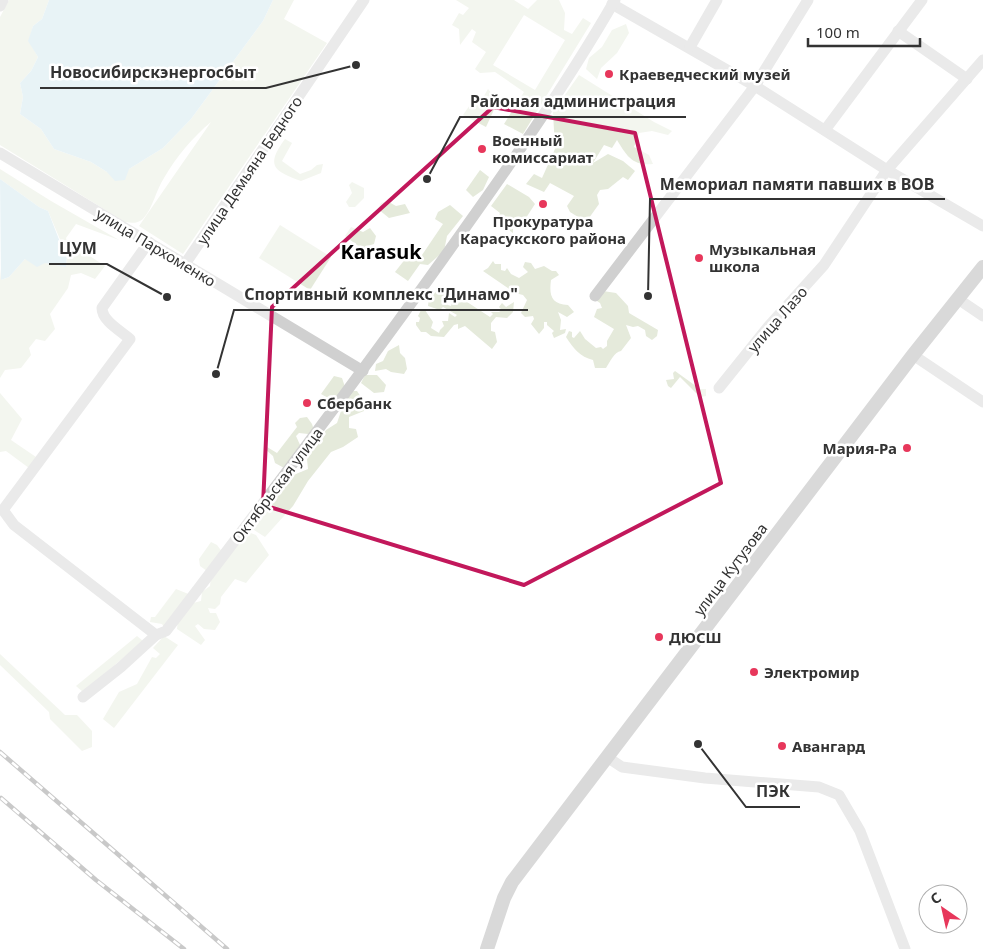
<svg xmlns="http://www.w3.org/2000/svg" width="983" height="949" font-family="'Noto Sans',sans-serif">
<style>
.green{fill:#e5eadb;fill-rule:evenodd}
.water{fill:#cce4ec}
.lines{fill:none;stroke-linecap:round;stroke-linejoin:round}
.minor{stroke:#d0d0d0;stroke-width:11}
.major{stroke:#ababab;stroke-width:14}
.rail-casing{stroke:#888;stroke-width:4.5}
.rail{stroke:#fff;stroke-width:2.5;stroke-dasharray:8;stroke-linecap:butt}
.marked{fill:none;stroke:#c2185b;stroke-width:4;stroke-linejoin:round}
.poi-dot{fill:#e7375b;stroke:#fff;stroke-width:2}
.labels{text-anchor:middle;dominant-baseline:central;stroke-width:5;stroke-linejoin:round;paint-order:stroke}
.poi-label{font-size:15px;font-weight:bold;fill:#333;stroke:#fff;text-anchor:start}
.street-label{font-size:15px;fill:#333;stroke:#fff}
.district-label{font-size:20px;font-weight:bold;fill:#000;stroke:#fff}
.leader{fill:none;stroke:#333;stroke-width:2}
.callout-dot{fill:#333;stroke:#fff;stroke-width:2}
.callout-label{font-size:16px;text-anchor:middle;font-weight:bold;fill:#333;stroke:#fff;stroke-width:5;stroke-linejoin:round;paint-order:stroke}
</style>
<rect width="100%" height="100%" fill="#fff"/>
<g class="green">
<path d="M9,0H49L42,19L33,26L29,41L38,57L31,71L20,83L23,97L20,114L41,129L54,149L91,162L107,172L129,169L163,148L191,119L263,21L273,0H294L284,19L327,43L183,254L139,226L211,122C193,137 176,157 164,178C156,190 153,208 143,219C137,224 131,223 125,222L0,145V17Z"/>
<path d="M456,0H514L528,9L537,0H559L565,13L564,30L572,34L583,18L591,23L523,134L504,124L524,92L495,72L480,73L475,69L486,52L472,42L476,32L472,29L460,45L459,29L452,25L459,13L463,15L469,8ZM524,15L565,40L535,90L493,65Z"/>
<path d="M626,24L629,33L617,53L601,68L597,79L586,69L589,58L602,47L612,30Z"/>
<path d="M579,75L654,122L672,131L668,135L652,131L639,133L634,147L649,155L653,164C632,166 627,156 617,140L612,148L604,145L593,163L608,154L623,161L635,171L628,180L623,177L608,189L600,190L597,195L599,204L589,218L583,220L570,212L567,206L574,196L550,183L544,192L526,184L534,174L542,178L555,149L553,112Z"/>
<path d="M488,89L498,101L486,127L463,115L472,102L481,101Z"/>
<path d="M285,139L292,143L282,161L300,174L311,170L317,165L323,164L321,173L301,181C274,171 265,166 285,139Z"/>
<path d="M0,169L51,201L119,240L76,224L66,238L67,241L105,266L95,279L81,273L71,275L68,288L50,314L55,329L45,341L36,339L29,348L31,355L21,368L5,370L0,378V269L1,280L9,277L25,259L66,267L67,256L48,211L39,207L0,179Z"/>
<path d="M480,170L489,177L483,190L473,197L466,190Z"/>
<path d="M352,182L364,188V198L355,207H349L346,202L352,193L349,185Z"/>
<path d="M507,184L529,197L535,204L524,221L518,217L508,219V224L513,229V233L496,221L500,213L491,206Z"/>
<path d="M387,201L396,206L405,204L410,213L389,218L378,209L381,203Z"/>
<path d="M450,205L463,216L447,236L444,251L428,265L420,264L408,281L395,272L410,253L420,258L443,224L435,219L438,212Z"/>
<path d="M280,225L331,257L310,290L259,258Z"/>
<path d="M351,227L363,232L370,228L376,236L374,244L361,248L345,236Z"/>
<path d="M493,261L495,264H501V270L505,271L507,268L511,274L519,278L528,272L523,267L525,262L531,263L535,269L544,266L552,271H556L559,275L551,280C549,295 551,304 568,305L574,312L567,317L558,312L561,320L560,330L566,329L565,333L554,338L552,333L554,331L547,325V322H544V328L539,334L531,324L534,319L533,316L525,317L521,313L527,300L523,295L515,293L483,271L488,268Z"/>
<path d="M603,291L616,293L628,306L629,313L658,330L657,336L652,340L646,336L645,330L638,326L633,327L626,325L631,338L621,351C614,352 610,362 606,368H595L593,360C580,357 573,348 566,337L569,331L572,332V337L574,338L580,331L585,339L596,348L601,347L603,349L607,346V341L614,329L594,317L597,309L602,308L600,303L594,299Z"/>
<path d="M436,292H441L445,295L448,305L451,306L453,299L461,298L490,317L493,314L491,312H499L502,310L499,307L502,303L506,307L514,302L513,312L507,318L496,317L491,323V331L495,332L497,342L492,349L465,326L458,329V324L454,325L444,337L431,336L426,332H421L416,325V322H419L420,318L418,316L421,310H425L433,322L431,328L439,333L440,330L444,326L442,321H448L449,313L455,317L457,315L443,307L440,310L428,306L429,297Z"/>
<path d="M399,345L400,353L405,358L407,369L404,374L391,372L386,369L375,371L376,364L383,361L388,351Z"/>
<path d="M675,371L700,389H706V396L701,397L697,394L680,377L671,388L668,386L666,380L674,379L673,373Z"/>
<path d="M365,375H377L386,385L384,392L374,393L361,383Z"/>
<path d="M334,376L342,378L346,390L335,402L321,394Z"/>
<path d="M352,391H357L367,406L364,411L349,417V428L356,429L358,437L343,447L331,452L308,481L293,506L265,537L251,528L291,476L308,469L307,459L326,430L337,423L343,405Z"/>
<path d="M0,393L22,419L11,440L36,457L29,468L6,451L0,452Z"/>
<path d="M307,417L312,424L315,433L308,434L299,433L296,436L301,447L286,469L275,463L273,456L265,449L267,447L277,453L297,427L295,423L300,418Z"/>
<path d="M248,532L256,535L269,555L246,583L235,579L221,597L220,604L215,609L208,608L210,613H216L220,622L215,630L204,629L198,624L195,626L205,640L201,645L177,629C179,611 184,605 201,601L202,592L210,586L211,577Z"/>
<path d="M211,542L217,545L223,553L207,571L200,566L199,559Z"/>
<path d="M176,589L191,595L165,629L162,624L150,622L151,617H155Z"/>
<path d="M137,636L143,641L83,692L76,686Z"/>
<path d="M164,636L178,645L114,728L103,719L119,692L137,684L152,657L156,658L160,654L153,648Z"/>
<path d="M0,654L65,715H77L92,731V747L82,751L50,719L49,712L0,665Z"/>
</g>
<g class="water">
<path d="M49,0H273L263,21L191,119L163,148L129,169L125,180L115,181L107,172L91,162L54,149L41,129L20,114L23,97L20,83L31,71L38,57L28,41L33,26L42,19Z"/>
<path d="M0,179L39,207L48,211L60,242L72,252L67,256L66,267L45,263L37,267L25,259L9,277L1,280Z"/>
</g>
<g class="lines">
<g class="minor">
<path d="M612,4L755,86L887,170L983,226"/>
<path d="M0,6L3,0"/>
<path d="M898,31L967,79"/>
<path d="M690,47L717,0"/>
<path d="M825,130L922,0"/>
<path d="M0,153L363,371"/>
<path d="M149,242L102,308C102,321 121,331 130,339L3,510L14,525L156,635"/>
<path d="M185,264L364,0"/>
<path d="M595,296L755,86L808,0"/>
<path d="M958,299L983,316"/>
<path d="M913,355L983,402"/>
<path d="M719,388L768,327L824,265L887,170L983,60"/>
<path d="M83,697L121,667L156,635L166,631C260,508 353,385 443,259C503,175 563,90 615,0"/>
<path d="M607,757L622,767L705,778L819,787L839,795L860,831L905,949"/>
</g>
<path class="major" d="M487,949L504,898L512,882L913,355L983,267"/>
<g class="rail-casing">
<g id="rail">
<path d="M0,752L227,949"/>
<path d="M1,798L96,880L184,949"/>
</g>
</g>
<use href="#rail" class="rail"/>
</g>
<path d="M0 0H983V949H0ZM493,107L635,133L721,483L524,585L263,505L272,307Z" fill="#fff" fill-opacity=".55" fill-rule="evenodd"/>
<path class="marked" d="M493,107L635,133L721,483L524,585L263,505L272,307Z"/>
<g class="poi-dot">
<circle cx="609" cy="74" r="5"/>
<circle cx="482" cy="149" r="5"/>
<circle cx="543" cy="204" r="5"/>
<circle cx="699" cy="258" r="5"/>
<circle cx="307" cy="403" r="5"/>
<circle cx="907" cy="448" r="5"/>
<circle cx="659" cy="637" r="5"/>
<circle cx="754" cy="672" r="5"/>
<circle cx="782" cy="746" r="5"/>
</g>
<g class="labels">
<g class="poi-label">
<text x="619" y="74">Краеведческий музей</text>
<text x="492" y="140">Военный<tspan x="492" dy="17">комиссариат</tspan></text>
<text x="543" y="221" text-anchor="middle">Прокуратура<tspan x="543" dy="17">Карасукского района</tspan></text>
<text x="709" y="249">Музыкальная<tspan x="709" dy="17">школа</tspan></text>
<text x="317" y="403">Сбербанк</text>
<text x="897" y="448" text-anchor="end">Мария-Ра</text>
<text x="669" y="637">ДЮСШ</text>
<text x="764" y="672">Электромир</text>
<text x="792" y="746">Авангард</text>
</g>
<g class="street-label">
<text transform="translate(249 170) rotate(-56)">улица Демьяна Бедного</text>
<text transform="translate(156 247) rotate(31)">улица Пархоменко</text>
<text transform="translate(777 319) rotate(-49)">улица Лазо</text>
<text transform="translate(277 485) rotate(-53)">Октябрьская улица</text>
<text transform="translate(730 569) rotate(-53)">улица Кутузова</text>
</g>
<g class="district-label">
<text x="381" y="251">Karasuk</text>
</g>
</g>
<path class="leader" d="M356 65L266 88H40M427 179L460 117H686M648 296L650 199H945M167 297L107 264H49M216 374L234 310H528M698 744L746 807H800"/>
<g class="callout-dot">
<circle cx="356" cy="65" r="5"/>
<circle cx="427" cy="179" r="5"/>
<circle cx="648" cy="296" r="5"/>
<circle cx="167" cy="297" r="5"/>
<circle cx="216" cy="374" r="5"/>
<circle cx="698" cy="744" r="5"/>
</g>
<g class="callout-label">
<text x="153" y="78">Новосибирскэнергосбыт</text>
<text x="573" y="107">Районая администрация</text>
<text x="797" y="190">Мемориал памяти павших в ВОВ</text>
<text x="78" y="254">ЦУМ</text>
<text x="381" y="300">Спортивный комплекс "Динамо"</text>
<text x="773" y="797">ПЭК</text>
</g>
<g transform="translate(943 909) rotate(326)"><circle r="24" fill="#ffffff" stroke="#adadad"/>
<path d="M0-4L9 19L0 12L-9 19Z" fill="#e7375b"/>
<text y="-8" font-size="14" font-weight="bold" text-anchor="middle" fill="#333333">С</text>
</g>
<path d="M808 38v8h112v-8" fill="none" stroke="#333333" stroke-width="2.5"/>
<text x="816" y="38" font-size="15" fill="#333333" stroke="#ffffff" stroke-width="4" paint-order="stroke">100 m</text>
</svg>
